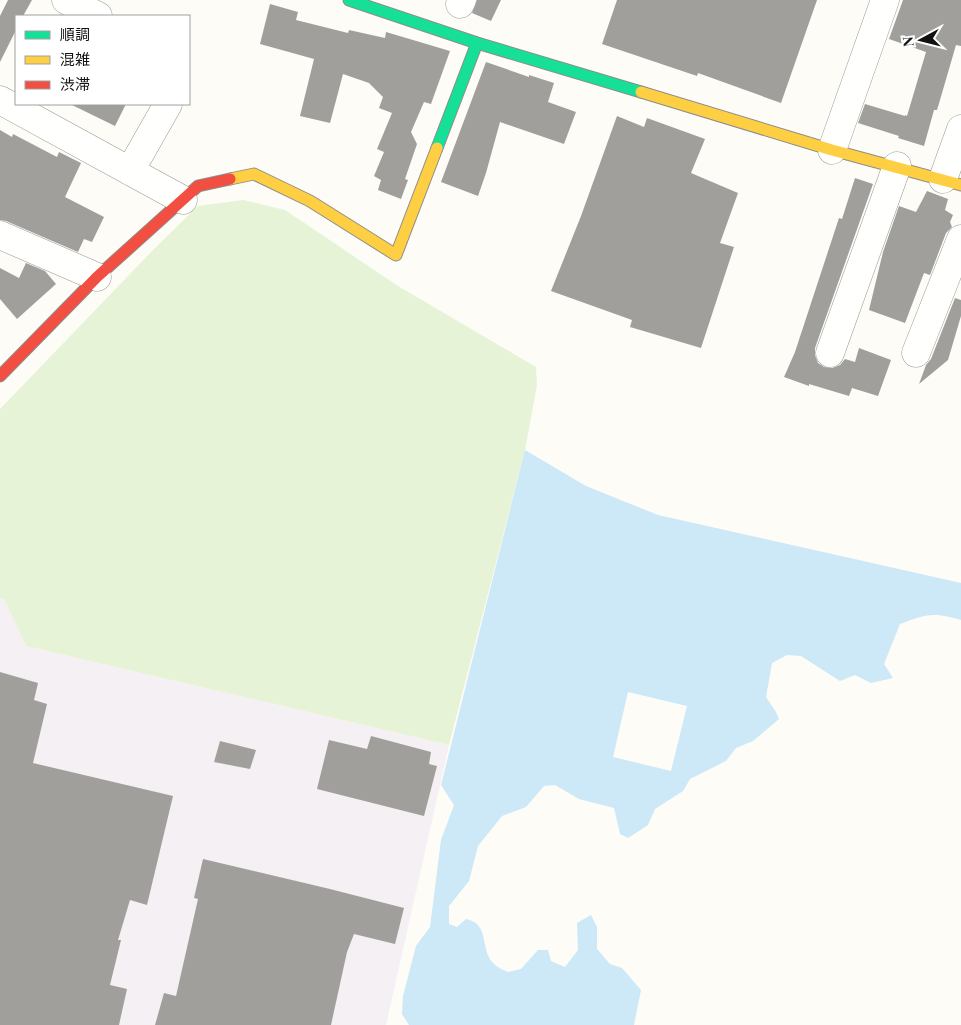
<svg xmlns="http://www.w3.org/2000/svg" width="961" height="1025" font-family="'Playfair Display','Noto Sans JP',serif">
<style>
.industrial{fill:#f5f0f3}
.green{fill:#e7f3d7}
.water{fill:#cde8f7;fill-rule:evenodd}
.building{fill:#a19f9c}
.lines{fill:none;stroke-linecap:round;stroke-linejoin:round}
.street-casing{stroke:#979795;stroke-width:29}
.fast-casing{stroke:#8e8d8b;stroke-width:13}
.slow-casing{stroke:#8e8d8b;stroke-width:13}
.jam-casing{stroke:#8e8d8b;stroke-width:13}
.street{stroke:#fffffe;stroke-width:28}
.fast{stroke:#16e098;stroke-width:11}
.slow{stroke:#ffcf43;stroke-width:11}
.jam{stroke:#f24e42;stroke-width:11}
</style>
<rect width="100%" height="100%" fill="#fdfcf7"/>
<path class="industrial" d="M0,598L4,599L26,646L449,745L386,1025H0Z"/>
<path class="green" d="M243,200L285,210L398,286L536,367L537,385L525,450L449,745L26,646L4,599L0,598V409L154,249L198,206Z"/>
<path class="water" d="M525,450L586,486L658,515L961,583V620C933,612 927,614 900,624L884,664L893,678L871,683L855,675L840,681L801,656L787,655L772,663L766,697L776,712L779,719L753,741L736,748L726,761L690,779L683,791L655,809L648,825L628,838L620,834L614,808L579,799L555,785L544,786L526,807L502,816L478,846L469,881L449,906V924L457,927L466,919C491,924 479,950 494,964C497,967 503,970 508,972L521,969L538,950H548L551,961L565,967L578,950L577,923L591,915L597,927V949L610,964L622,968L641,990L634,1025H409L402,1014L403,996L416,946L430,927L441,840L454,805L441,785ZM628,692L687,706L671,771L613,757Z"/>
<g class="building">
<path d="M8,0H32L23,16H16V30L0,62V16Z"/>
<path d="M477,0H501L491,21L472,13Z"/>
<path d="M617,0H817L781,103L698,73L697,76L602,44Z"/>
<path d="M903,0H961V46L956,45L940,100L937,110H934L924,146L898,138L899,136L858,123L865,104L905,116V115L907,116L926,52L889,39Z"/>
<path d="M270,4L298,12L296,20L348,33L349,30L385,38L386,32L450,51L431,104L424,102L411,132L417,144L405,179L408,180L401,199L378,190L381,180L374,176L384,152L377,149L392,113L379,108L383,97L369,83L343,74L330,123L300,116L314,59L260,44Z"/>
<path d="M486,62L529,77V75L554,83L548,102L576,112L564,144L500,122L486,173L478,196L441,182Z"/>
<path d="M70,104H126L115,126Z"/>
<path d="M617,116L644,127L647,118L705,139L691,173L738,193L720,243L734,247L701,348L630,327L632,320L551,291L581,216Z"/>
<path d="M0,130L12,137L13,134L57,157L59,152L81,163L65,197L104,217L92,242L84,239L78,252L6,221L0,220Z"/>
<path d="M855,178L873,184L815,348V355L818,363L824,367L832,368L840,365L845,359L855,362L859,348L891,360L878,396L852,388L849,396L809,384V386L784,377L795,352L839,218L842,219Z"/>
<path d="M927,191L948,199L945,210L953,215L950,222L952,227L946,233L930,275L924,273L905,323L869,310L883,252L899,206L916,212Z"/>
<path d="M26,263L45,271L56,284L17,319L0,299V268L19,278Z"/>
<path d="M955,298L961,300V316L948,360L919,384L926,365L931,359Z"/>
<path d="M0,672L38,683L34,700L47,704L33,763L173,796L147,905L130,900L118,940H121L110,985L127,989L119,1025H0Z"/>
<path d="M371,736L431,752L429,764L437,766L424,816L317,789L329,740L367,749Z"/>
<path d="M220,741L256,750L250,769L214,762Z"/>
<path d="M203,859L330,889L404,908L395,944L354,934L347,952L331,1025H155L164,993L176,996L198,899L194,898Z"/>
</g>
<g class="lines">
<g class="street-casing">
<g id="street">
<path d="M66,0L98,16"/>
<path d="M460,4L462,0"/>
<path d="M0,100L183,200"/>
<path d="M832,150L885,0"/>
<path d="M130,171L168,104"/>
<path d="M943,179L961,129"/>
<path d="M0,235L97,277"/>
<path d="M830,353L897,166"/>
<path d="M916,353L961,239"/>
</g>
</g>
<g class="fast-casing">
<g id="fast">
<path d="M349,0L477,43L641,92"/>
<path d="M437,148L477,43"/>
</g>
</g>
<g class="slow-casing">
<g id="slow">
<path d="M641,92L832,150L961,185"/>
<path d="M230,179L254,174L310,201L396,255L437,148"/>
</g>
</g>
<g class="jam-casing">
<path id="jam" d="M0,376L97,277L198,186L230,179"/>
</g>
<use href="#street" class="street"/>
<use href="#fast" class="fast"/>
<use href="#slow" class="slow"/>
<use href="#jam" class="jam"/>
</g>
<rect x="15" y="15" width="175" height="90" fill="#ffffff" stroke="#a0a0a0"/>
<rect x="25" y="31" width="25" height="8" fill="#16e098" stroke="#a0a0a0"/>
<text x="60" y="40" font-size="15" fill="#111111">順調</text>
<rect x="25" y="56" width="25" height="8" fill="#ffcf43" stroke="#a0a0a0"/>
<text x="60" y="65" font-size="15" fill="#111111">混雑</text>
<rect x="25" y="81" width="25" height="8" fill="#f24e42" stroke="#a0a0a0"/>
<text x="60" y="90" font-size="15" fill="#111111">渋滞</text>
<g transform="translate(921 40) rotate(263)" stroke="#ffffff" stroke-width="4" paint-order="stroke">
<path d="M0-4L9 19L0 12L-9 19Z" fill="#111111"/>
<text y="-8" font-size="14" font-weight="bold" text-anchor="middle" fill="#111111">N</text>
</g>
</svg>
